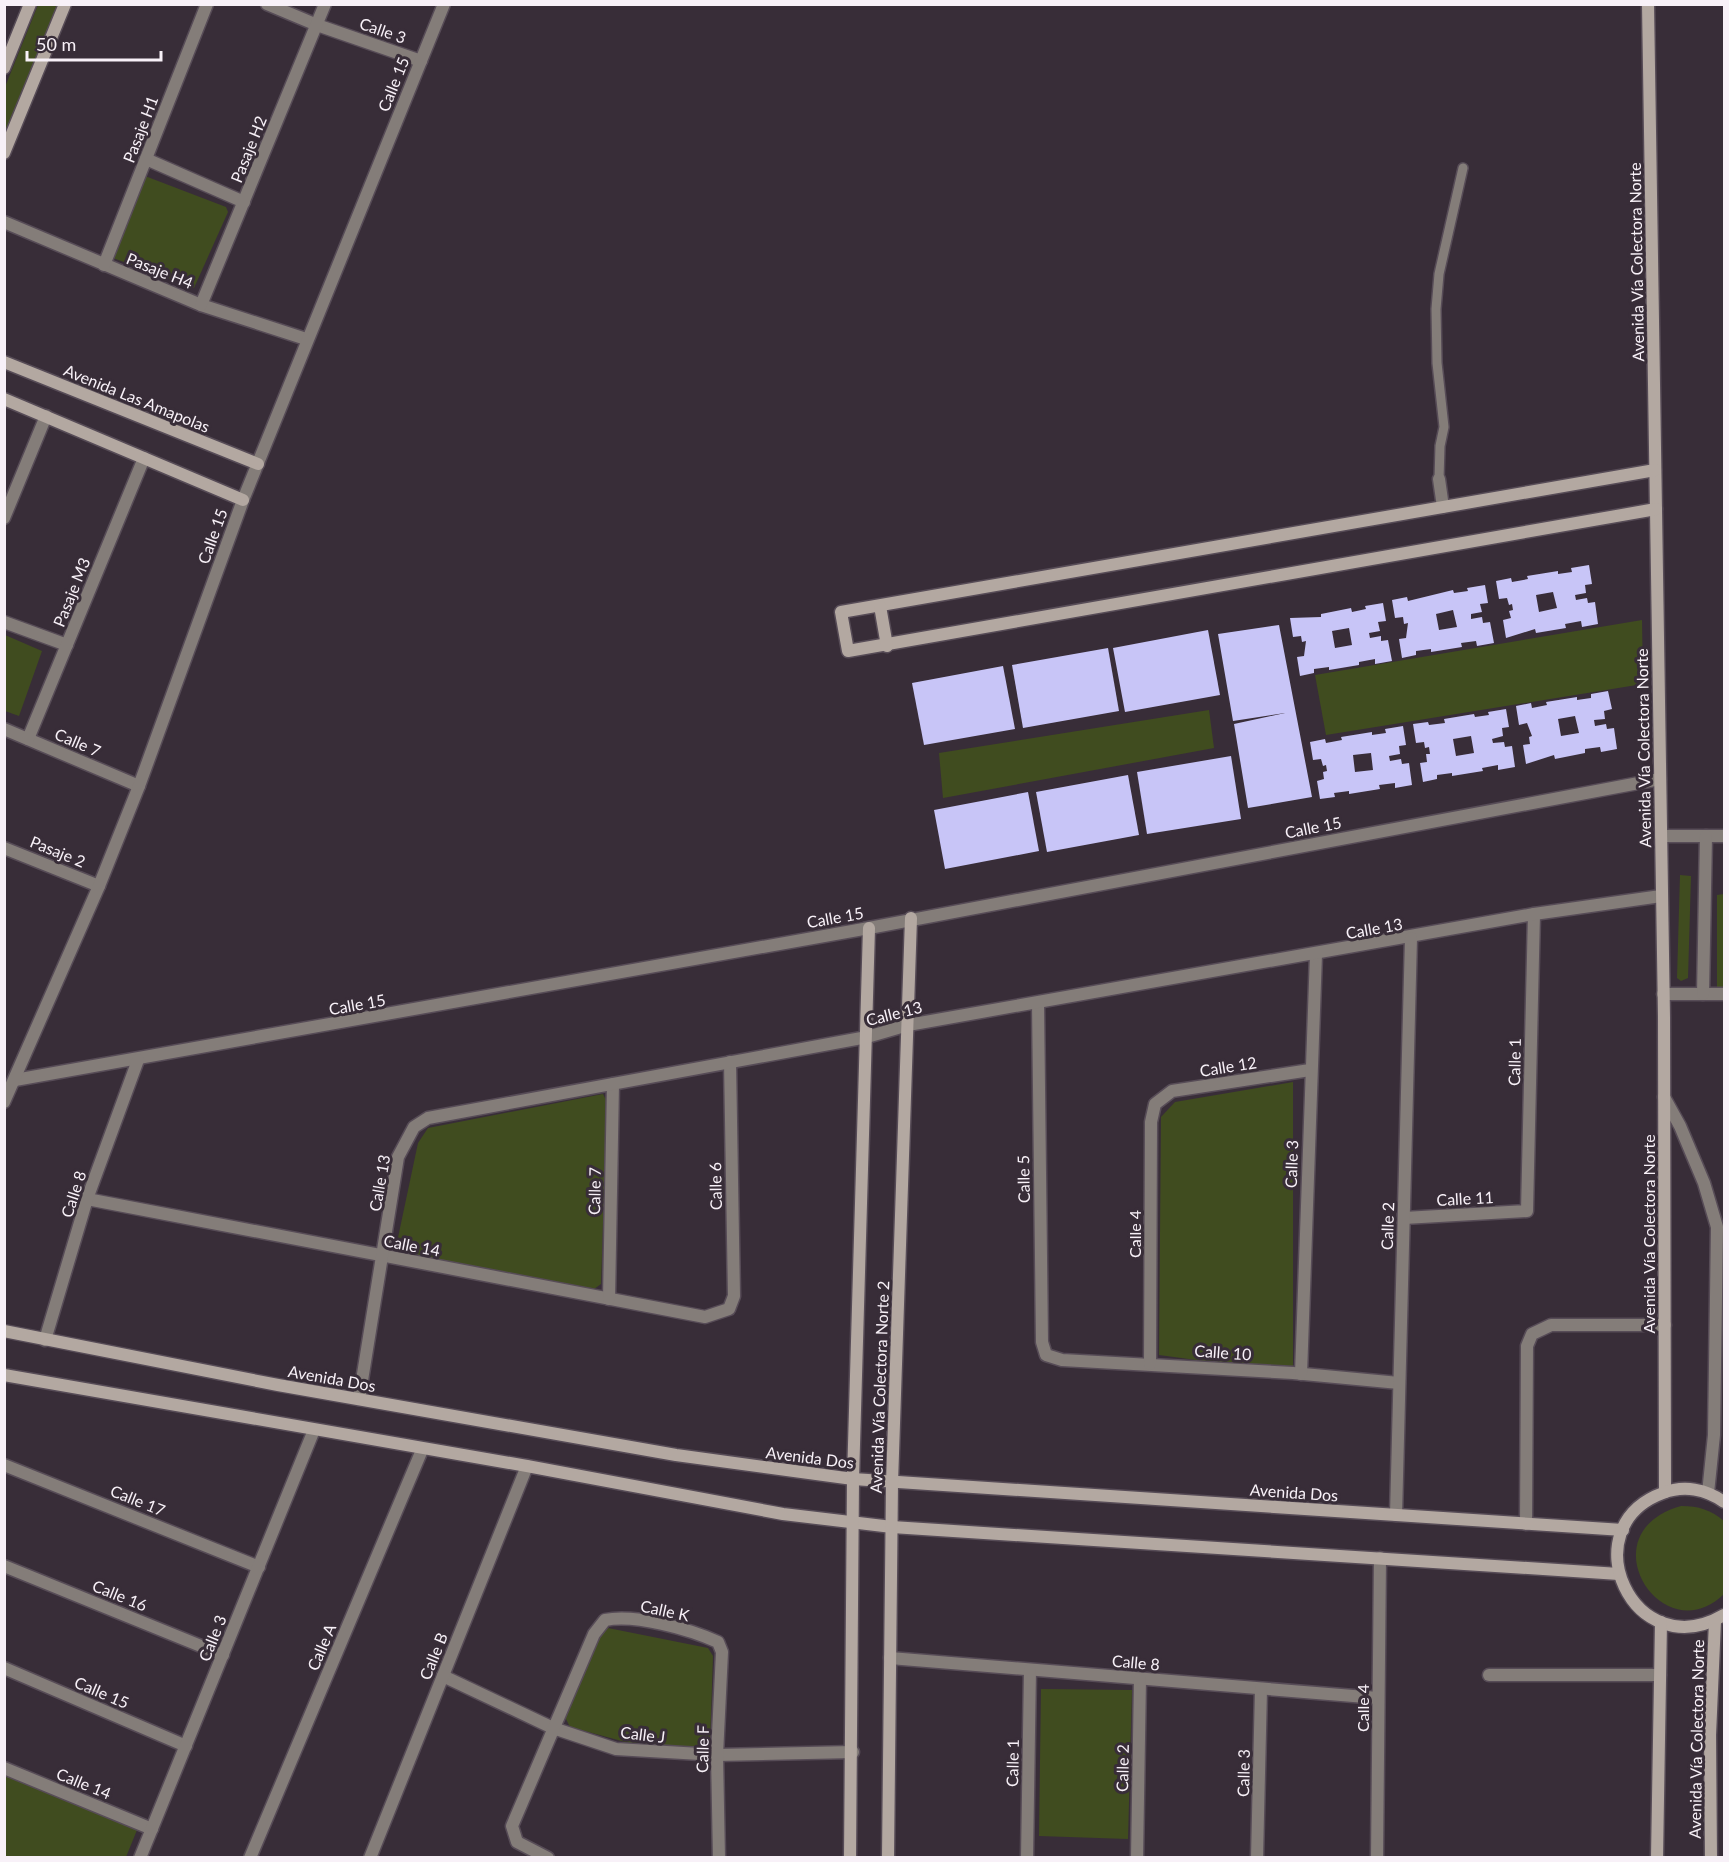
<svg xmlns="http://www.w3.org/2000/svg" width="1729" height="1862" font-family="Lato,sans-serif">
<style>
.green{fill:#404c1f}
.building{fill:#c8c5f7;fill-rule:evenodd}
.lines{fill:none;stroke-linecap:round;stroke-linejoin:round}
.lane-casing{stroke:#574c57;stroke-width:12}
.street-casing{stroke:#574c57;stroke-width:15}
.secondary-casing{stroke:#574c57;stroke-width:15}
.lane{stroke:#847d79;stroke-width:9}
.street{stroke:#847d79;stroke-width:12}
.secondary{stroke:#b3a8a1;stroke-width:12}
.labels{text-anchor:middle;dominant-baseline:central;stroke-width:6;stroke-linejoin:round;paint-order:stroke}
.street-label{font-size:16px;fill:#f8f1f8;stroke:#382d38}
</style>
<rect width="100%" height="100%" fill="#382d38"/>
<g class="green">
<path d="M38,5H59L5,138V87Z"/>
<path d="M145,176L226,207L228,212L194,288L113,258Z"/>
<path d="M1642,620L1643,684L1326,735L1315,675Z"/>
<path d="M5,635L42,651L19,716L5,711Z"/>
<path d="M1209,710L1214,748L943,798L939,753Z"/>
<path d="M1680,875L1691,876L1688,978L1681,981L1677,978Z"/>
<path d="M1724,894V987H1717V895Z"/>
<path d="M1293,1082V1373L1159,1355L1161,1117L1175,1102Z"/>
<path d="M603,1094L607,1102L601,1284L590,1292L401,1256L396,1247L418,1143L428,1128Z"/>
<path d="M1681,1506C1699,1506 1711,1510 1724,1521V1594C1663,1654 1585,1533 1681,1506Z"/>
<path d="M608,1628L708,1648L713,1656L710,1744L703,1747L640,1746L570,1727L565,1717L600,1631Z"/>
<path d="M1041,1689L1132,1690L1128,1839L1039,1836Z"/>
<path d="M4,1771L139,1825L126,1857H5Z"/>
</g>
<g class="building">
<path d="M1589,565L1592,584L1585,585L1586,593L1575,595L1576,600L1587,598L1588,603L1595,602L1598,624L1582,627L1581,621L1565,624L1566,628L1536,633L1535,629L1506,638L1503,620L1511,618L1509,611L1513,610L1512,604L1509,605L1507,598L1499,599L1496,581L1511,578L1512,582L1528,579L1527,576L1558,571V574L1572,572L1571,568ZM1553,592L1557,608L1539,612L1536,595Z"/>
<path d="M1485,585L1488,603L1480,604L1482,612L1471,614V619L1482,617L1483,623L1490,622L1494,643L1477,646L1476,641L1461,643L1462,647L1431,652V649L1416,651V655L1402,658L1399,639L1406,638L1408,623L1404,624L1403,617L1395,618L1392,600L1407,597L1408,601L1453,590L1454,593L1468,591L1467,588ZM1453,610L1457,627L1439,630L1436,614Z"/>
<path d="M1383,603L1386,621L1378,622L1380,631L1369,633L1370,638L1381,636V641L1388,640L1392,661L1375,664V659L1359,662V665L1329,670V667L1314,669V673L1300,676L1297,657L1304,656L1306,641L1302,642L1301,636L1293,637L1290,618L1321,617V614L1351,608L1352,612L1366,609L1365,606ZM1349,628L1352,645L1335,648L1332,631Z"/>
<path d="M1279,625L1312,797L1248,808L1234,724L1285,713L1233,721L1218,634Z"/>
<path d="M1208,630L1220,695L1125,712L1113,648Z"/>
<path d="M1108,648L1119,711L1023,728L1012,665Z"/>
<path d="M1003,666L1015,729L924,745L912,683Z"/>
<path d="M1608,691L1612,709L1604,711L1605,719L1594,720L1595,726L1606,724L1607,729L1614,728L1617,749L1601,752L1600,747L1585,749V753L1555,759L1554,755L1526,764L1523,745L1530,744L1529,737L1532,736L1527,723L1519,725L1516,706L1531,703L1532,708L1547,705L1546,702L1577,697V700L1591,698V694ZM1575,716L1579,733L1561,736L1558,719Z"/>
<path d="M1506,709L1509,727L1502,728L1503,736L1492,739L1493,743L1504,742L1505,747L1512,746L1515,767L1498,770V765L1482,768L1483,771L1452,776V773L1437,775V779L1423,782L1420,763L1427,762L1426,754H1430L1429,747L1425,748L1424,742L1416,743L1413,724L1428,722L1429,725L1445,723L1444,719L1474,714L1475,717L1489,715L1488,712ZM1471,736L1474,753L1456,756L1453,739Z"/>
<path d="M1403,726L1406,745L1399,746L1400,754L1389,756L1390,761L1401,759L1402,764L1409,763L1412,785L1395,788V783L1379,785L1380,789L1349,794V791L1334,793L1335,797L1320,799L1317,781L1324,779L1323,772L1327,771L1326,765L1323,766L1321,759L1313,760L1310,742L1325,739L1326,743L1342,740L1341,737L1372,732V735L1386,733L1385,729ZM1371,753L1373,770L1355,772L1353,755Z"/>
<path d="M1231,756L1241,819L1147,834L1137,772Z"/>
<path d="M1128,775L1139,835L1047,852L1036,792Z"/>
<path d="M1028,792L1039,851L945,869L934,810Z"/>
</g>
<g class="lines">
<g class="lane-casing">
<path id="lane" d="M1439,479L1440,446L1444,427L1437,363L1436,309L1439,274L1463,168"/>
</g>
<g class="street-casing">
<g id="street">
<path d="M267,4L317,25L421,61"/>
<path d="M146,159L244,202"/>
<path d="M4,222L201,305L306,339"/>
<path d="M104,265L207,4"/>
<path d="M201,305L325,4"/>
<path d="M1439,479L1443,507"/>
<path d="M4,518L46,416"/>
<path d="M4,622L67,645"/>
<path d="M4,729L139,786"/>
<path d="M28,739L144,458"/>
<path d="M1661,836H1724"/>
<path d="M4,848L99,886"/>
<path d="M1663,994H1724"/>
<path d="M1703,994L1706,836"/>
<path d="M1038,1003L1042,1342L1046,1355L1062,1360L1293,1373L1399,1383"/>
<path d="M15,1080L869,928L1660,779"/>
<path d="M1664,1097L1680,1126L1704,1183L1717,1227L1714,1435L1708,1493"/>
<path d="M4,1102L99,886L139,786L243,500L444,4"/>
<path d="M87,1199L705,1317L729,1309L734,1296L730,1062"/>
<path d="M1404,1218L1527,1211L1534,914"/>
<path d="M609,1299L613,1084"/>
<path d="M45,1340L87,1199L138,1060"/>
<path d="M1150,1364L1151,1122L1155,1104L1172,1091L1310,1070"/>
<path d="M1301,1374L1316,954"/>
<path d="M359,1399L398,1157L414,1127L428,1118L867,1037L908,1025L1534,914L1661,896"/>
<path d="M4,1465L259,1567"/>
<path d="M1396,1515L1411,938"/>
<path d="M1526,1524L1527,1346L1532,1334L1551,1325H1665"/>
<path d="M4,1566L223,1655"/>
<path d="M890,1658L1378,1698"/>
<path d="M4,1668L186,1746"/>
<path d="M1489,1675H1660"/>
<path d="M443,1676L553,1728L616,1749L717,1755L853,1752"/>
<path d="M4,1768L152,1829"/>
<path d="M140,1858L314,1430"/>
<path d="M250,1858L422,1450"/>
<path d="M370,1858L527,1466"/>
<path d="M548,1858L517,1842L512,1826L594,1634L605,1620C636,1614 689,1629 718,1642L722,1652L717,1755L719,1858"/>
<path d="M1027,1858L1030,1670"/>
<path d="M1137,1858L1140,1679"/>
<path d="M1257,1858L1261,1689"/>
<path d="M1377,1858L1380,1558"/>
</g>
</g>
<g class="secondary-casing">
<g id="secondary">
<path d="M1648,4L1664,1017L1665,1492"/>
<path d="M4,68L30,4"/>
<path d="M4,153L65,4"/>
<path d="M4,362L258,464"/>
<path d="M4,399L243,500"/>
<path d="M1655,470L841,612L848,651L1656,509"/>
<path d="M880,606L887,646"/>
<path d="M4,1331L278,1385L676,1455L853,1479L1623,1530"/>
<path d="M4,1375L527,1466L783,1514L892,1527L1619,1574"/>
<path d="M1724,1502C1706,1489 1684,1485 1663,1493C1570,1527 1633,1668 1724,1615"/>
<path d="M850,1858L853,1479L869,928"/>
<path d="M888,1858L892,1483L911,918"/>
<path d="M1657,1858L1661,1622"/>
<path d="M1711,1858L1710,1735L1715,1621"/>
</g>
</g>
<use href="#lane" class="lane"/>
<use href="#street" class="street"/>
<use href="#secondary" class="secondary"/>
</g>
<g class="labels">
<g class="street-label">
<text transform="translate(383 30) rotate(19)">Calle 3</text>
<text transform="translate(393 84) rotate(-68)">Calle 15</text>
<text transform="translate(140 129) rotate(-69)">Pasaje H1</text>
<text transform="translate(248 149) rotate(-68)">Pasaje H2</text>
<text transform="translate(1636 262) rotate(-91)">Avenida Vía Colectora Norte</text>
<text transform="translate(160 270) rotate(22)">Pasaje H4</text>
<text transform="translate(137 398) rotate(22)">Avenida Las Amapolas</text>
<text transform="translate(212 536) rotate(-70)">Calle 15</text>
<text transform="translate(71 592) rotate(-68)">Pasaje M3</text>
<text transform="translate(78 742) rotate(23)">Calle 7</text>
<text transform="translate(1643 748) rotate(-91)">Avenida Vía Colectora Norte</text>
<text transform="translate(1313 827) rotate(-11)">Calle 15</text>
<text transform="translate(58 851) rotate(22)">Pasaje 2</text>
<text transform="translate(835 917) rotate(-10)">Calle 15</text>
<text transform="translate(1374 928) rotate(-10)">Calle 13</text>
<text transform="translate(357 1004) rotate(-10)">Calle 15</text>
<text transform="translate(894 1013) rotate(-14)">Calle 13</text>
<text transform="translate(1514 1062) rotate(-89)">Calle 1</text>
<text transform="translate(1228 1066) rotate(-9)">Calle 12</text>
<text transform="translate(1291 1164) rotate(-88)">Calle 3</text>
<text transform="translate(1023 1179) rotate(-91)">Calle 5</text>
<text transform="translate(379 1183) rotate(-80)">Calle 13</text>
<text transform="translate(715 1186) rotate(-91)">Calle 6</text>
<text transform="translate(594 1191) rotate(-89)">Calle 7</text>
<text transform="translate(73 1194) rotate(-72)">Calle 8</text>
<text transform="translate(1465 1198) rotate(-3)">Calle 11</text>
<text transform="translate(1387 1226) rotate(-88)">Calle 2</text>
<text transform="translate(1134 1234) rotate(-90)">Calle 4</text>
<text transform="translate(1648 1234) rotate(-90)">Avenida Vía Colectora Norte</text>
<text transform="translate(412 1245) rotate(11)">Calle 14</text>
<text transform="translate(1223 1352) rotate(4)">Calle 10</text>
<text transform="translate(332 1378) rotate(10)">Avenida Dos</text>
<text transform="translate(879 1387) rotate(-88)">Avenida Vía Colectora Norte 2</text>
<text transform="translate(810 1457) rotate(7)">Avenida Dos</text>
<text transform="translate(1294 1492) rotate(4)">Avenida Dos</text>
<text transform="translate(138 1500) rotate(22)">Calle 17</text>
<text transform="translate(120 1595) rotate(22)">Calle 16</text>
<text transform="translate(665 1610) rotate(12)">Calle K</text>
<text transform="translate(212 1638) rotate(-68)">Calle 3</text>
<text transform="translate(321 1647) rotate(-67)">Calle A</text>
<text transform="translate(433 1656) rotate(-68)">Calle B</text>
<text transform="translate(1136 1662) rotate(5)">Calle 8</text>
<text transform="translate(102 1692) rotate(23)">Calle 15</text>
<text transform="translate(1362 1708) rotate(-90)">Calle 4</text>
<text transform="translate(643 1734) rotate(7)">Calle J</text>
<text transform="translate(1696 1739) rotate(-89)">Avenida Vía Colectora Norte</text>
<text transform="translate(702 1749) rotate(-89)">Calle F</text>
<text transform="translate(1012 1763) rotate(-89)">Calle 1</text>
<text transform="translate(1122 1768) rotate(-89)">Calle 2</text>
<text transform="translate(1243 1773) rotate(-89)">Calle 3</text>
<text transform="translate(84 1783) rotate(22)">Calle 14</text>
</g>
</g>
<rect width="1729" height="1862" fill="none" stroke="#f8f1f8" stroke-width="12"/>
<path d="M27 51v9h134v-9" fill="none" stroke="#f8f1f8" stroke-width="3"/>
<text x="36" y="51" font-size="18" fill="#f8f1f8" stroke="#382d38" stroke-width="4.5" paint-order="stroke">50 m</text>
</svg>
